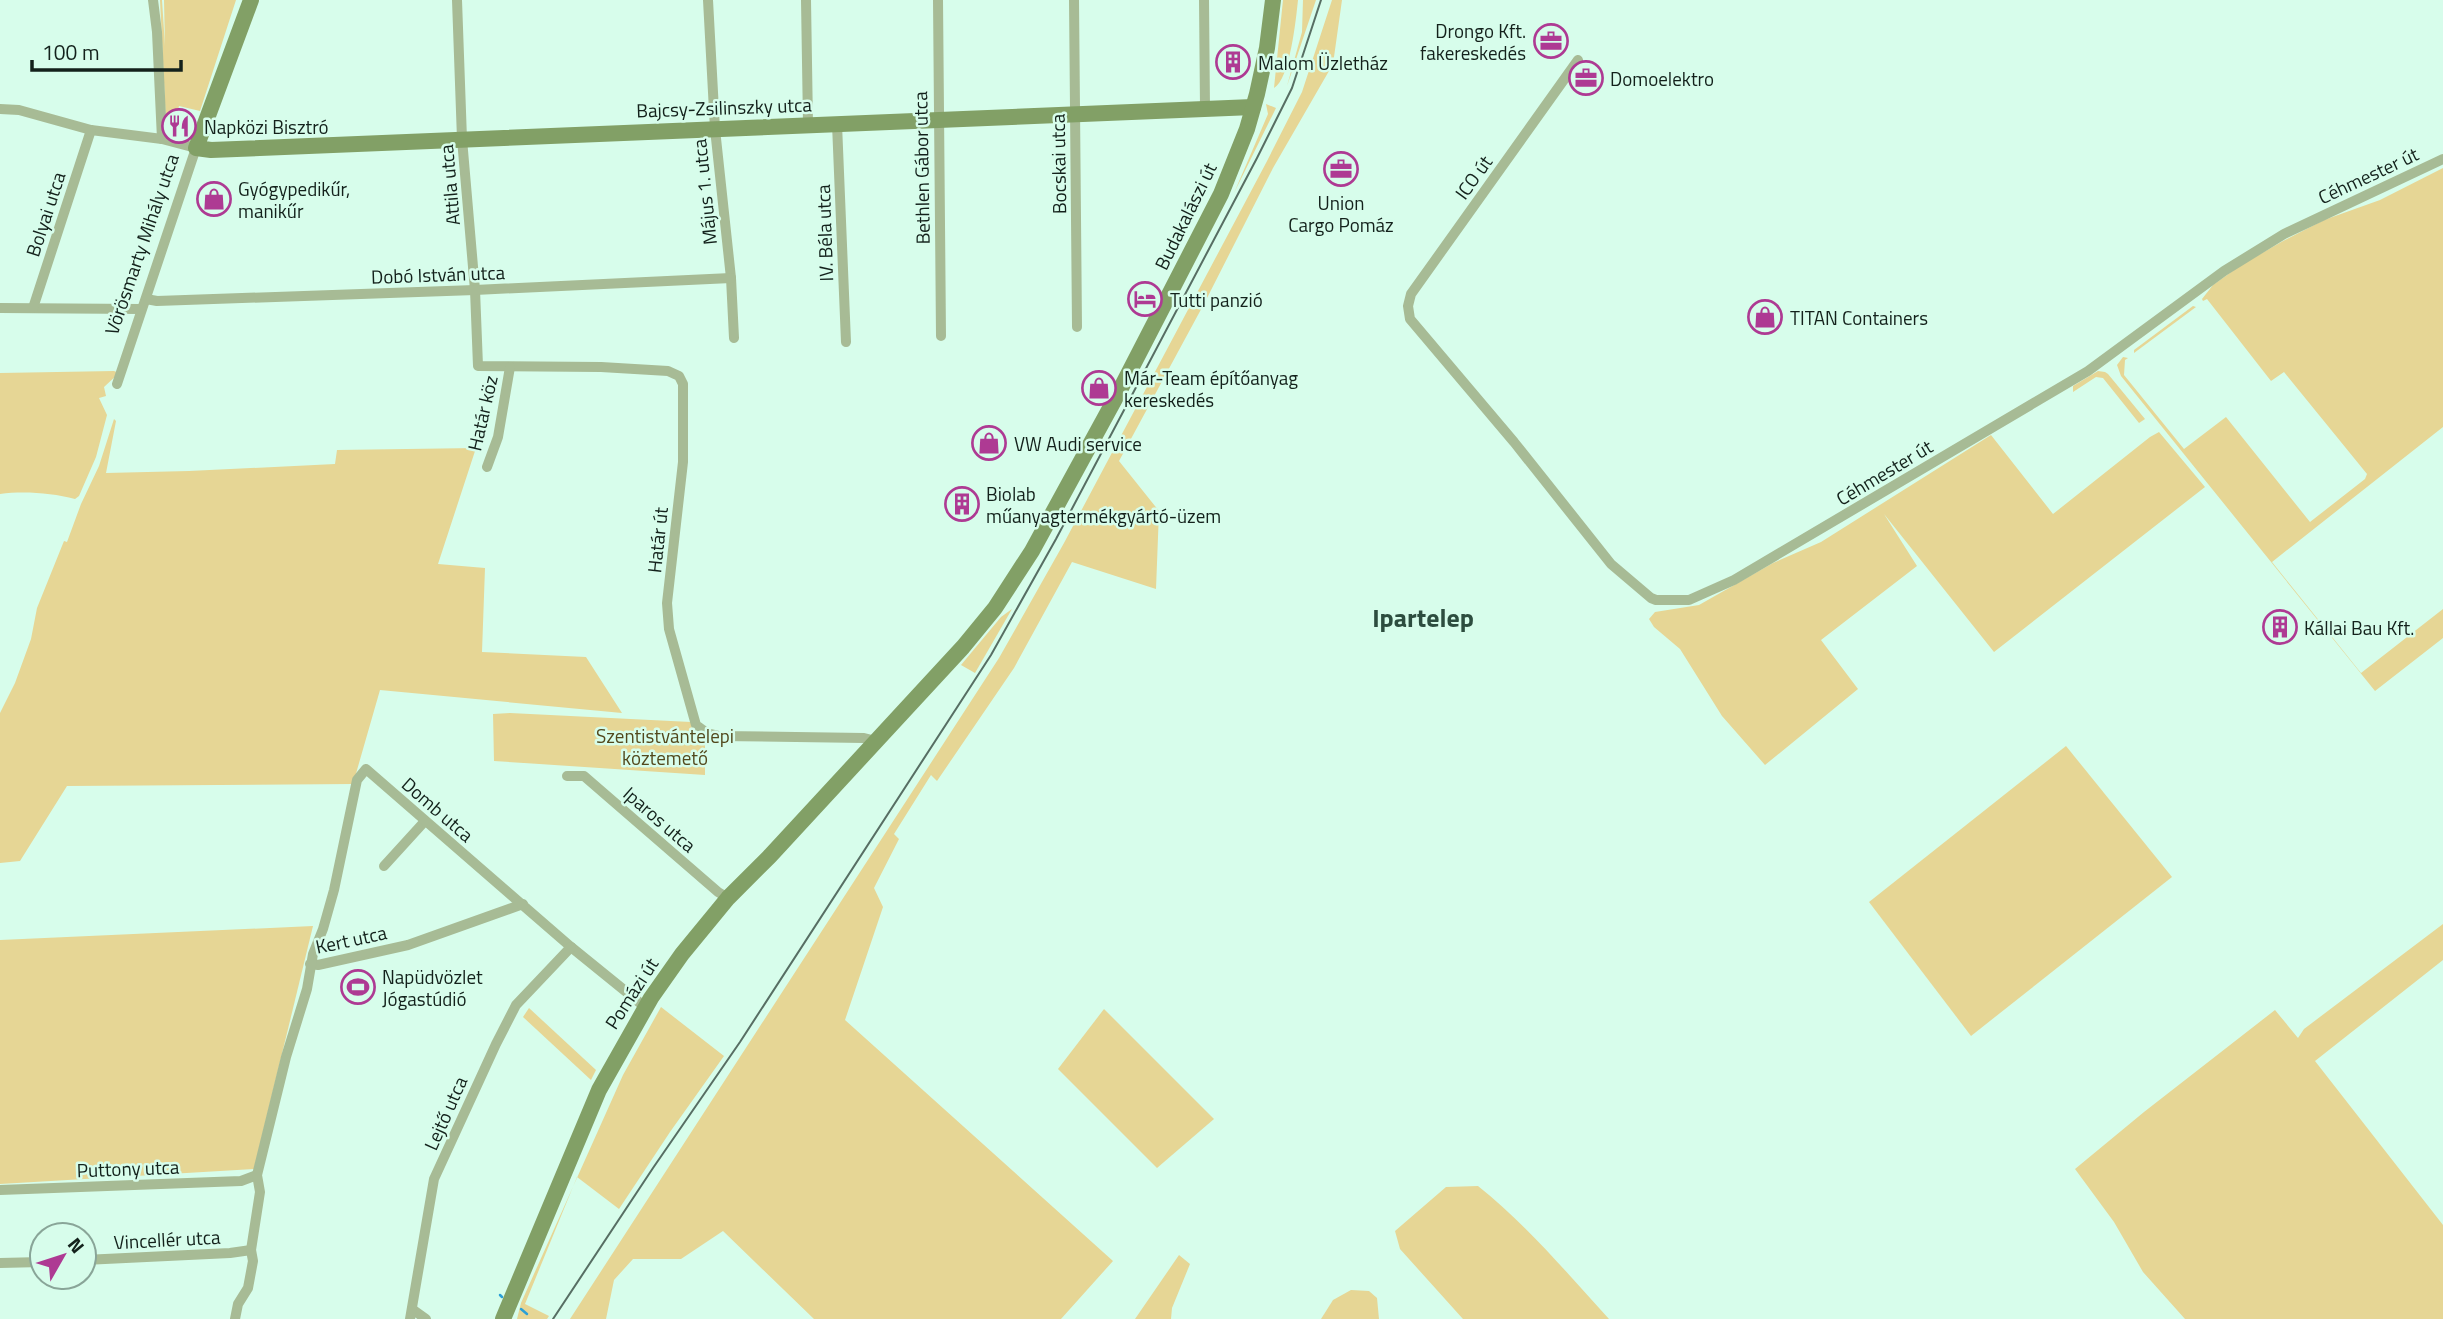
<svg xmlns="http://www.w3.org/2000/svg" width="2443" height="1319" font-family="'Titillium Web',sans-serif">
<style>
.green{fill:#e6d695}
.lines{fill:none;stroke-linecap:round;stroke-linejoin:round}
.stream{stroke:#2aa0d7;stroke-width:2.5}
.street{stroke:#a7bb95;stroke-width:10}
.secondary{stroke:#82a066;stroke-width:16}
.tram{stroke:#576e63;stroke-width:2}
.labels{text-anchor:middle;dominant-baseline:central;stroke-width:5;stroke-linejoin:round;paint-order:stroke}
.poi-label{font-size:19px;fill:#13211b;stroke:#d7fdeb;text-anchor:start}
.street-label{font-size:19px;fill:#13211b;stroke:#d7fdeb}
.park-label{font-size:19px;fill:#52481c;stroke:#d7fdeb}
.district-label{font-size:26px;font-weight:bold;fill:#2d4d3f;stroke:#d7fdeb}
</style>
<rect width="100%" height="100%" fill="#d7fdeb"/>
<g class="green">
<path d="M160,0H162L165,46L164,0H236L200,111L179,106L172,134L166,123Z"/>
<path d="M1283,0H1298C1296,19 1290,79 1274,88Z"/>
<path d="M1303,0H1316L1287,86L1302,32Z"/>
<path d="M1332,0H1342L1333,64L1273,168L1205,302L1119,461L1159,511L1156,589L1072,562L1014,668L937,781L931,775L894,834L899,839L874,888L883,907L845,1020L1113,1261L1061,1319H814L723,1231L681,1259H633L614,1280L606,1319H570L999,658L1064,543L1266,163L1302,92Z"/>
<path d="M1266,104L1276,108L1234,193L1268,114Z"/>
<path d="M2443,168V427L2272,562L2361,673L2443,609V638L2375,691L2121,376L2117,365L2123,357L2128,358L2125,360L2124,375L2184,449L2226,417L2310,522L2365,479L2367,474L2284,372L2271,381L2207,299L2203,301L2202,299L2213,285L2241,265L2283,241L2324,220L2380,200Z"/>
<path d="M2193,306L2196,307L2134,353V350Z"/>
<path d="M114,371L119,373L104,387L106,396L99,398L107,415L96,457L79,496L75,499C52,493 24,491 0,494V373Z"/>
<path d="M2098,371L2105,372L2108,374L2145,419L2139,423L2103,378L2096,377L2073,392V386Z"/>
<path d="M114,419L116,421L106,473L189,471L335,464L337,450L476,448L438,564L485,568L482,652L586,657L622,713L380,690L353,784L67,786L20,861L0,863V713L15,683L31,639L37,608L64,541L67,542L81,504L99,466Z"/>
<path d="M2159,432L2205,487L1994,652L1884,514L1917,566L1821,640L1858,689L1765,765L1722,716L1680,649L1654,627L1649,619L1655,612L1699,605L1773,563L1821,542L1991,435L2053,514L2150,437Z"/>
<path d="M1012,609L975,673L961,665L1001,617Z"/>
<path d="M510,713L691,722L694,740H705V775L494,761L493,714Z"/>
<path d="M2066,746L2172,877L1971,1036L1869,902Z"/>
<path d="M2443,924V960L2315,1061L2443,1225V1319H2185L2143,1272L2114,1222L2075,1169L2144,1112L2275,1010L2298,1038L2304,1029Z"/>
<path d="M313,926L254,1169L0,1184V940Z"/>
<path d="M661,1007L724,1056L670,1132L619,1209L577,1177L525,1304L549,1316L547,1319H517L521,1303L623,1075Z"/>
<path d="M529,1008L596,1070L591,1080L523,1017Z"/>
<path d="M1104,1009L1214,1119L1157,1168L1058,1069Z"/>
<path d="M1478,1186C1527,1225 1567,1273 1609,1319H1463L1400,1249L1395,1231L1446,1187Z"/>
<path d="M1179,1255L1190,1264L1172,1308L1171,1319H1135Z"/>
<path d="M1351,1290L1369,1291L1377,1298L1379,1319H1321L1333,1300Z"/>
</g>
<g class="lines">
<g class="stream">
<path d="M500,1295L502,1297"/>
<path d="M521,1309L527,1314"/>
</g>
<g class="street">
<path d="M153,0L157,32L162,139"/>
<path d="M457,0L462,139L475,290L478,366L601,367L668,371L679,376L683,384V462L667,603L669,629L696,725L707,733L719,736L864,738L876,741"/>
<path d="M708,0L715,129L731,278L734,338"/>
<path d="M806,0L808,124"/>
<path d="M938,0L941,336"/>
<path d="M1074,0L1077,327"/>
<path d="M1204,0L1205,108"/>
<path d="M1578,60L1411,294L1408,306L1410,319L1514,442L1611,564L1651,598L1656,600H1689L1734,580L2088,371L2224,271L2284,234L2443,159"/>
<path d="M0,109L19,110L91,130L162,139L196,148L117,384"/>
<path d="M837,124L846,342"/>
<path d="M146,299L157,301L475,290L731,278"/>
<path d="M0,308L141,309"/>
<path d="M33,308L91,130"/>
<path d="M487,467L498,437L510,367"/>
<path d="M567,776H584L718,892L728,898"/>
<path d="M384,866L425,821"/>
<path d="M310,964L318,965L408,945L523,904"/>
<path d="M0,1190L241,1181L257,1175"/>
<path d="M84,1260L230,1253L251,1250"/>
<path d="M0,1263L42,1262"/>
<path d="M412,1309L426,1319"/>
<path d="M235,1319L238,1304L248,1288L253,1261L251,1250L260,1192L257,1175L286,1057L307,989L313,954L323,929L334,890L357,780L366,769L571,947L645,1007"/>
<path d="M410,1319L434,1179L496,1044L516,1005L571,947"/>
</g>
<g class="secondary">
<path d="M251,0L196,148L211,150L1253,107"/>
<path d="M503,1319L599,1090L651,998L682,954L728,898L770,856L963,647L995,608L1032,551L1121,388L1221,194L1247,129L1257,94L1267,48L1273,0"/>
</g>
<path class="tram" d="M553,1319L653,1168L740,1042L991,655L1056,539L1257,158L1292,88L1321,0"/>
</g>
<defs>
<g id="office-ring" transform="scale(1.75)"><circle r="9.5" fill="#d7fdeb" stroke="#ae3a93" stroke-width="1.5"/><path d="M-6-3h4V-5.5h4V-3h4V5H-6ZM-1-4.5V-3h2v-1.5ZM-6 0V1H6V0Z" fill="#ae3a93"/></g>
<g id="building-ring" transform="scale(1.75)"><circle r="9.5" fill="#d7fdeb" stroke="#ae3a93" stroke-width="1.5"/><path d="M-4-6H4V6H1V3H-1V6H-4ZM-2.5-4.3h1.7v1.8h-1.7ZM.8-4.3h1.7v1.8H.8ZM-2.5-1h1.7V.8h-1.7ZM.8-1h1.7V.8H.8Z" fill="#ae3a93"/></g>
<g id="restaurant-ring" transform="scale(1.75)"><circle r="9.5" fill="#d7fdeb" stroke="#ae3a93" stroke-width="1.5"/><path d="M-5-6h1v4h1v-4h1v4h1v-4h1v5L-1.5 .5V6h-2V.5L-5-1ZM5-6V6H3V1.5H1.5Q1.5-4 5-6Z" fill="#ae3a93"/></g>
<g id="shop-ring" transform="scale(1.75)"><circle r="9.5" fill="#d7fdeb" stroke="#ae3a93" stroke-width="1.5"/><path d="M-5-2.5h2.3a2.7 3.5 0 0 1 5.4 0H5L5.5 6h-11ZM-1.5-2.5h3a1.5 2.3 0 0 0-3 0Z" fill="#ae3a93"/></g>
<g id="hotel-ring" transform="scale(1.75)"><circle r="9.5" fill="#d7fdeb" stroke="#ae3a93" stroke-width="1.5"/><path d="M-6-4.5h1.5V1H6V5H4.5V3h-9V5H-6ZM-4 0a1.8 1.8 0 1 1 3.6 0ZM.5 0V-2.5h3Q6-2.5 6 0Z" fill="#ae3a93"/></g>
<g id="stadium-ring" transform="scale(1.75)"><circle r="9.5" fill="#d7fdeb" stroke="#ae3a93" stroke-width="1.5"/><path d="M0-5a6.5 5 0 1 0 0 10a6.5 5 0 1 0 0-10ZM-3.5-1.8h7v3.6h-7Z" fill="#ae3a93"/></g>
</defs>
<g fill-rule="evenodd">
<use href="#office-ring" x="1551" y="41"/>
<use href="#building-ring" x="1233" y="62"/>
<use href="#office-ring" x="1586" y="78"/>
<use href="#restaurant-ring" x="179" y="126"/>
<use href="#office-ring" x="1341" y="169"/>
<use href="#shop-ring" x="214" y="199"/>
<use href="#hotel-ring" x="1145" y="299"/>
<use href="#shop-ring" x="1765" y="317"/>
<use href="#shop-ring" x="1099" y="388"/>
<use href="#shop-ring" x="989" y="443"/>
<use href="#building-ring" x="962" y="504"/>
<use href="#building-ring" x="2280" y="627"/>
<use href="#stadium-ring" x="358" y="987"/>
</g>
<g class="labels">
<g class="poi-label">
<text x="1526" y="30" text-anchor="end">Drongo Kft.<tspan x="1526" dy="22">fakereskedés</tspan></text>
<text x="1258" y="62">Malom Üzletház</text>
<text x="1610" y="78">Domoelektro</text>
<text x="204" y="126">Napközi Bisztró</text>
<text x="238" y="188">Gyógypedikűr,<tspan x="238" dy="22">manikűr</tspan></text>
<text x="1341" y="202" text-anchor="middle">Union<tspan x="1341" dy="22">Cargo Pomáz</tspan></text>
<text x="1170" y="299">Tutti panzió</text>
<text x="1790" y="317">TITAN Containers</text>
<text x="1124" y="377">Már-Team építőanyag<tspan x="1124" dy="22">kereskedés</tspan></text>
<text x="1014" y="443">VW Audi service</text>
<text x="986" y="493">Biolab<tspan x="986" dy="22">műanyagtermékgyártó-üzem</tspan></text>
<text x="2304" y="627">Kállai Bau Kft.</text>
<text x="382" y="976">Napüdvözlet<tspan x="382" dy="22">Jógastúdió</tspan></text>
</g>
<g class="street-label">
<text transform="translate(724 107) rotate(-2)">Bajcsy-Zsilinszky utca</text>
<text transform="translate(1058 164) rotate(-91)">Bocskai utca</text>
<text transform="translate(921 168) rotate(-91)">Bethlen Gábor utca</text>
<text transform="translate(2368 175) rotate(-25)">Céhmester út</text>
<text transform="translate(1473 177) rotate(-54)">ICO út</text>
<text transform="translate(449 185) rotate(-95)">Attila utca</text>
<text transform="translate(704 192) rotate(-96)">Május 1. utca</text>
<text transform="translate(45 214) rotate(-72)">Bolyai utca</text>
<text transform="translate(1185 216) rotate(-64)">Budakalászi út</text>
<text transform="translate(824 233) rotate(-92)">IV. Béla utca</text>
<text transform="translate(141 244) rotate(-71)">Vörösmarty Mihály utca</text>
<text transform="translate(438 274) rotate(-2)">Dobó István utca</text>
<text transform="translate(482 413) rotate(-77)">Határ köz</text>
<text transform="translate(1884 472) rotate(-31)">Céhmester út</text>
<text transform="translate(657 540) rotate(-84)">Határ út</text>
<text transform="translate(438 809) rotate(41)">Domb utca</text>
<text transform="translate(660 819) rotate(41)">Iparos utca</text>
<text transform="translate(351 939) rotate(-12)">Kert utca</text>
<text transform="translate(631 993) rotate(-57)">Pomázi út</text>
<text transform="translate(445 1113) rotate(-66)">Lejtő utca</text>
<text transform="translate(128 1168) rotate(-2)">Puttony utca</text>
<text transform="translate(167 1239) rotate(-3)">Vincellér utca</text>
</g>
<g class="park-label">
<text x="665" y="735">Szentistvántelepi<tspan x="665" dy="22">köztemető</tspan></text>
</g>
<g class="district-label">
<text x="1423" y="617">Ipartelep</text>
</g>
</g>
<g transform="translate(63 1256) rotate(51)"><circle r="33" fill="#d7fdeb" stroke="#89a598" stroke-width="2"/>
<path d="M0-5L12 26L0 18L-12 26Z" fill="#ae3a93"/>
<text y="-10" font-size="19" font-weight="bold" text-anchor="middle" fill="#13211b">N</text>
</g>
<path d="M32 60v10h149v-10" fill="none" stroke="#13211b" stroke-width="3.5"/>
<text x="42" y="60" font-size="21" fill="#13211b" stroke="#d7fdeb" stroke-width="5" paint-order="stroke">100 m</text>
</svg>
